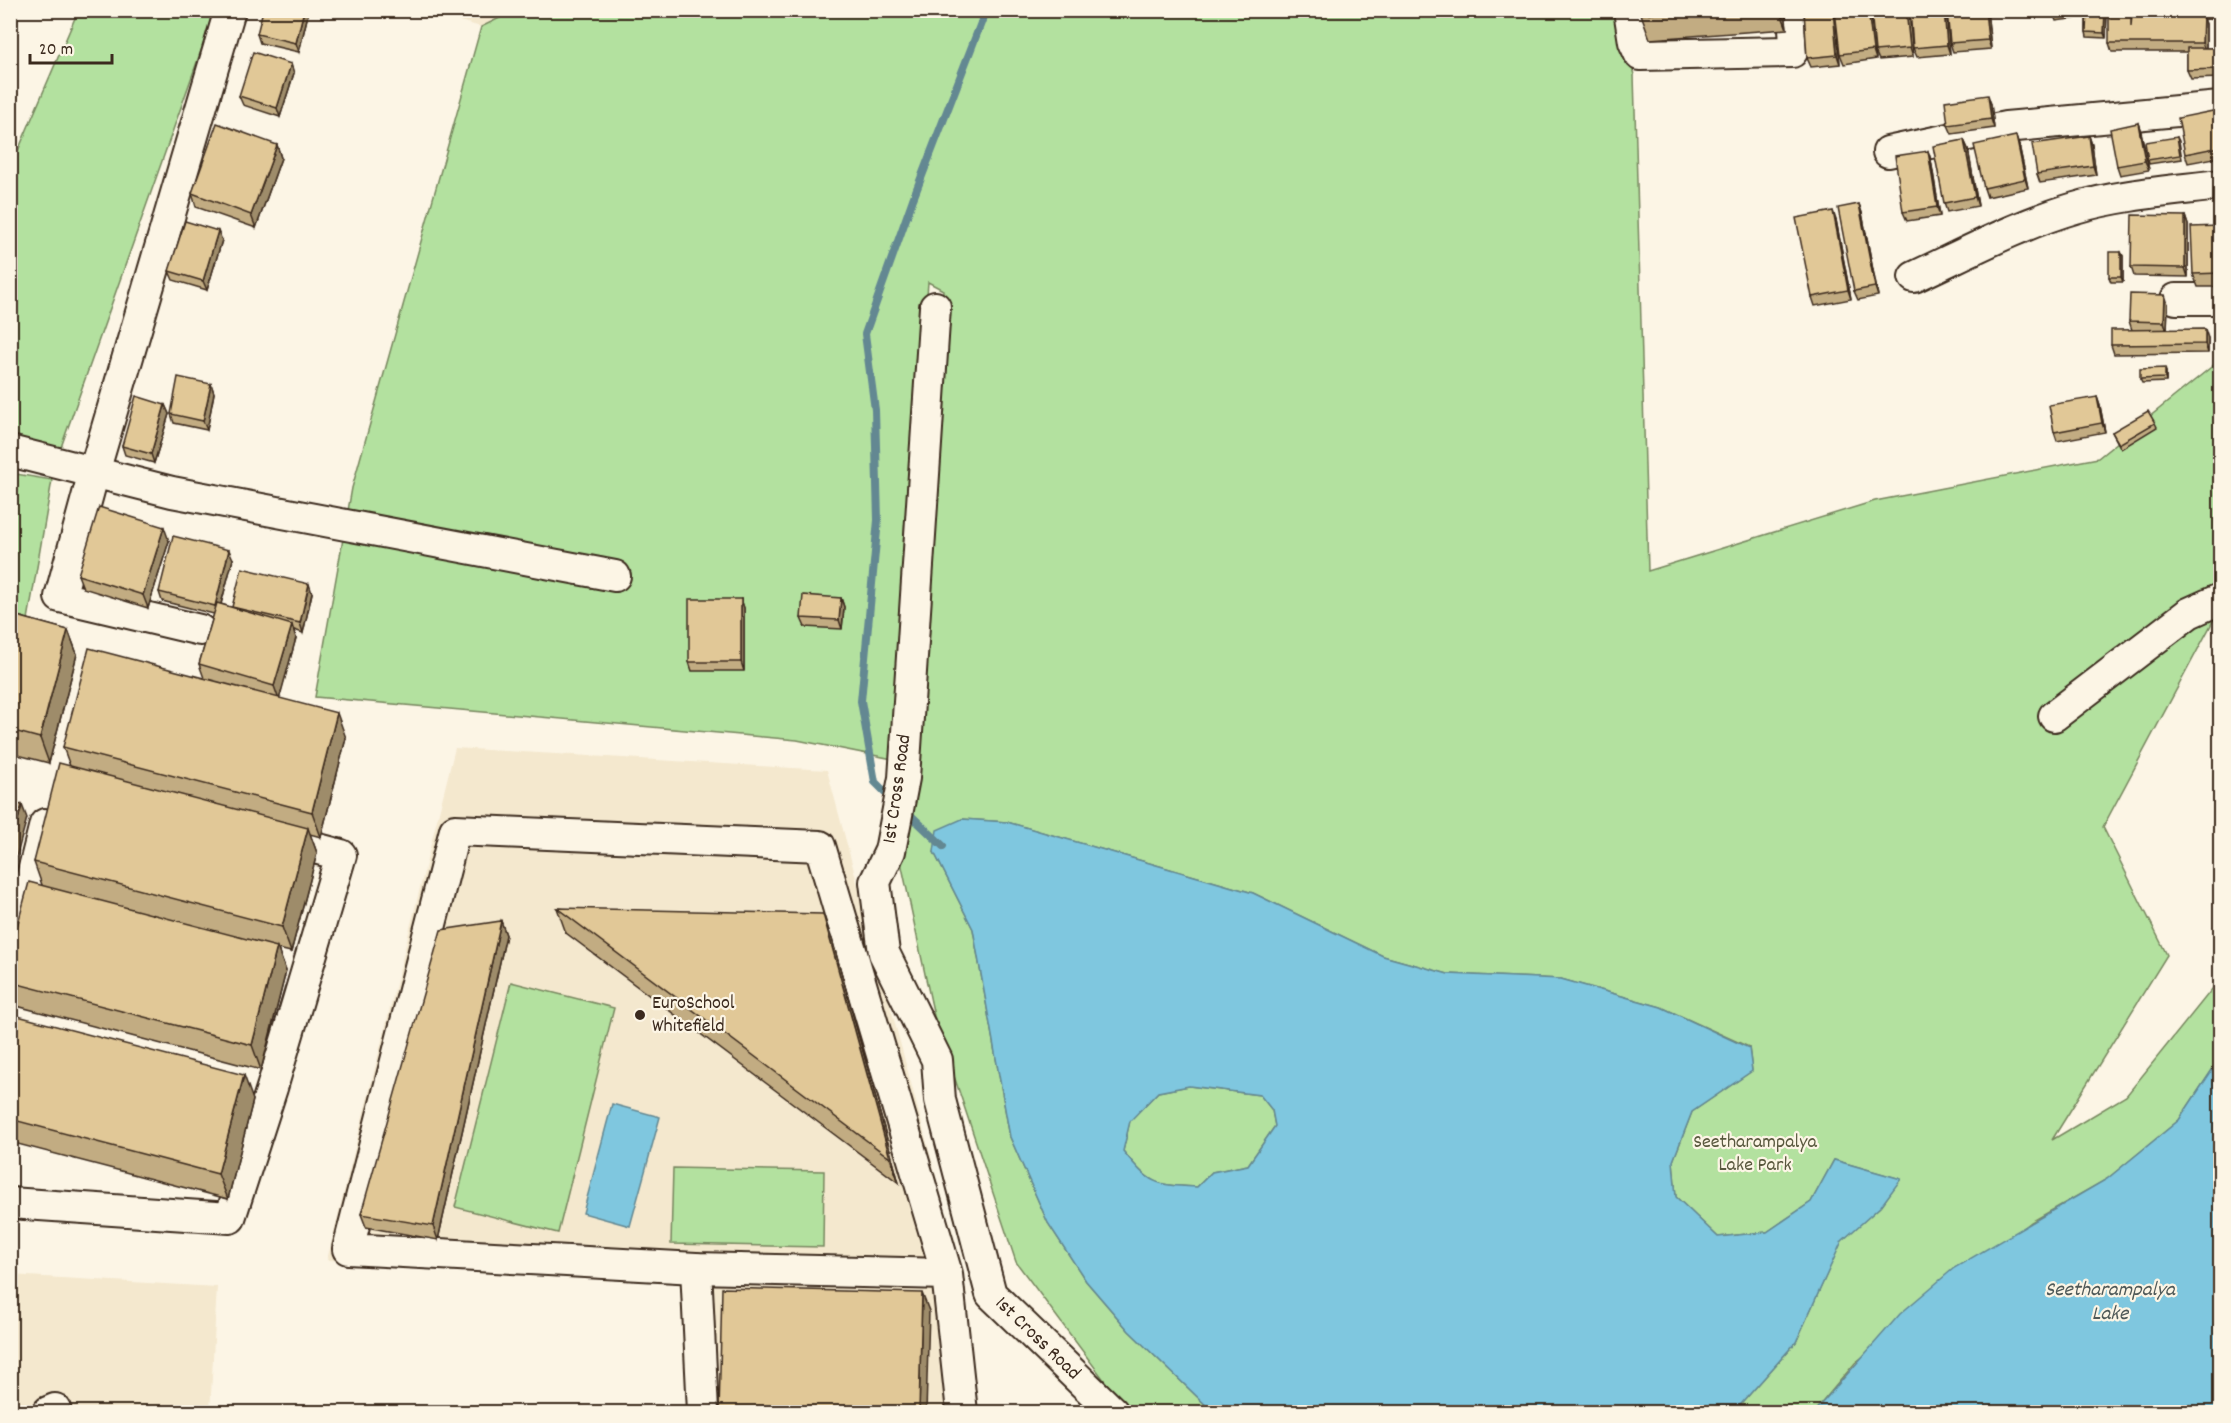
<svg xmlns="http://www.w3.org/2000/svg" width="2231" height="1423" font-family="Dekko,sans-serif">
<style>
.built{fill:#f4e8ce}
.green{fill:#b3e19f;stroke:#77865e;stroke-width:1.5}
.water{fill:#7fc7df;stroke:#648892;stroke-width:1.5;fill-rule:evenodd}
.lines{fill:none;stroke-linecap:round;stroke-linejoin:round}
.stream{stroke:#648892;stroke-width:8}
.minor-casing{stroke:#3b2a1e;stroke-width:34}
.minor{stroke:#fcf5e5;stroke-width:30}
.wall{fill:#c2ac82;stroke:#3b2a1e;stroke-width:1.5}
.shaded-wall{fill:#9e8c6a;stroke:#3b2a1e;stroke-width:1.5}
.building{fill:#e1c897;stroke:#3b2a1e;stroke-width:1.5}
.poi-dot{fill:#3b2a1e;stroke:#fcf5e5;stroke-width:2}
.labels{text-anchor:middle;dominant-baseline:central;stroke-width:4.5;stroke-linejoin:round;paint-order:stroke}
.street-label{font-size:20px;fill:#3b2a1e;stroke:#fcf5e5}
.poi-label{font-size:20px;fill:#3b2a1e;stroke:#fcf5e5;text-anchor:start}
.park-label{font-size:20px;fill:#59583e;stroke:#fcf5e5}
.water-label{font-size:21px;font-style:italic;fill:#4f5958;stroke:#fcf5e5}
</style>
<rect width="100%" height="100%" fill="#fcf5e5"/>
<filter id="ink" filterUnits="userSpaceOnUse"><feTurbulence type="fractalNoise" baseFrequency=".0167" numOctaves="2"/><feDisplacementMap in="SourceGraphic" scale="12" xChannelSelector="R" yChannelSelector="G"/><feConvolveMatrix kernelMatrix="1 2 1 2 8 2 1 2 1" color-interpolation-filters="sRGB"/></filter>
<g filter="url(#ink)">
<g class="built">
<path d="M425,11H516L481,27Z"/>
<path d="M455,748L827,770L967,1292L933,1291L946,1412H712L710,1279L327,1260Z"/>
<path d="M10,1275L217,1287L210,1412H11Z"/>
</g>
<g class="green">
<path d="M516,10L1617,11L1634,75L1648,571L1875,501L2098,458L2220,360V608L2103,827L2167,955L2052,1140L2126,1096L2213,988L2220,965V1058L2179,1120L2107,1179L2031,1222L1855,1363L1814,1412H1734L1796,1342L1842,1240L1881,1206L1900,1179L1834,1160L1811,1202L1767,1232L1718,1237L1676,1197L1673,1161L1692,1112L1752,1071L1749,1047L1661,1007L1561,979L1448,974L1383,956L1253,893L1007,822L962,819L934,852L973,929L1010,1137L1048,1223L1086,1281L1129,1331L1213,1412H1128L1016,1262L934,1016L901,862L919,764L943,290L928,282L893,759L797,740L315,697L352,488L481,27Z"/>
<path d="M78,11H215L60,450L11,436V167Z"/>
<path d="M10,473L52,480L25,637L11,633Z"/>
<path d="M511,982L614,1008L558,1233L455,1207Z"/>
<path d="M1189,1086L1260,1095L1272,1110L1275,1126L1248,1165L1212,1172L1197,1187C1153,1185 1151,1185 1123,1151L1130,1120L1158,1092Z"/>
<path d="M673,1168L824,1171L823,1247L671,1244Z"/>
</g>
<g class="water">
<path d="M962,819L1007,822L1253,893L1383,956L1448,974L1561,979L1661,1007L1749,1048L1752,1071L1692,1112L1673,1161L1676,1197L1718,1237L1767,1232L1811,1202L1834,1160L1901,1179L1881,1206L1842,1241L1796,1342L1734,1412H1213L1129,1331L1086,1281L1048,1223L1010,1137L973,929L934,852L937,830ZM1189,1086L1260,1095L1272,1110L1275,1126L1248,1165L1212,1172L1197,1187C1154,1185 1151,1185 1123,1151L1130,1121L1158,1092Z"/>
<path d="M2220,1058V1412H1814L1900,1314L1954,1268L2107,1179L2179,1120Z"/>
<path d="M612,1104L660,1117L630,1226L583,1213Z"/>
</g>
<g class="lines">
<g class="stream">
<path d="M892,799L875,782L861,701L878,520L875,410L865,334L913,199L986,10"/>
<path d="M904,809L943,846"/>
</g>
<g class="minor-casing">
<g id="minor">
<path d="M1629,10L1634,42L1640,55L1792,52L1795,46L1793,10"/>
<path d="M1888,152L2006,127L2220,107"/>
<path d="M1914,277C1966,253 2020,224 2075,208C2122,194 2172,191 2220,185"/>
<path d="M2176,299H2220"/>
<path d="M935,307L904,778L890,851L875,882L884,953L937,1060L940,1100L991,1294L1113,1412"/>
<path d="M10,451L172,492L615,576"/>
<path d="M200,630L60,597L94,472L230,10"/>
<path d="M2054,716L2189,613L2220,599"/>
<path d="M10,964L45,824"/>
<path d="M10,1203L230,1218L272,1088L341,855L277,838"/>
<path d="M696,1268L703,1412"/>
<path d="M947,1274L696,1268L348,1249L455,830L820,846L947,1274L962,1412"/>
<path d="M48,1412L55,1409"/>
</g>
</g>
<use href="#minor" class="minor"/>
</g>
<g class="wall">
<path d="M309,10L299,52L260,43L257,34Z"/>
<path d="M1641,10H1785L1787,29L1650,39L1641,14Z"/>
<path d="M1804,10H1870L1876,59L1844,64L1840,54L1835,11L1840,64L1811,67L1807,58Z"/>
<path d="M1909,10L1913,57L1879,60L1875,51Z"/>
<path d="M1946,10L1950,54L1917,57L1913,48Z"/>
<path d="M1987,10L1991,49L1953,52L1950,43Z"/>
<path d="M2052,10H2086V16L2087,10H2107L2106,38L2087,37L2086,32V17L2056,21Z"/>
<path d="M2134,10V14H2184L2182,10H2220V20L2204,19L2206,24V48H2220V78L2191,79L2187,70V52H2112L2109,43Z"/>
<path d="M294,73L280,117L243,105L239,96Z"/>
<path d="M1991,104L1994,128L1952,134L1948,125Z"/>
<path d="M2220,116V157L2188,163L2185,154Z"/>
<path d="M2138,123L2141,132L2149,170L2120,175L2117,166Z"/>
<path d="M2016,136L2019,145L2028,188L1987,197L1984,188Z"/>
<path d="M2089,136L2092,145L2096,175L2040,183L2037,174Z"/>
<path d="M2177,137L2179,141L2182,159L2149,164L2148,160Z"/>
<path d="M1964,140L1968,149L1978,206L1947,212L1944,203Z"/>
<path d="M277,145L281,158L256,228L196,207L192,193Z"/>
<path d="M1928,151L1931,160L1940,216L1907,221L1903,212Z"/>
<path d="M1859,204L1862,213L1878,296L1858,300L1854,291Z"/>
<path d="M2185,216L2188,225V277L2134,276L2131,267Z"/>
<path d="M1836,220L1851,299L1815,306L1812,297Z"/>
<path d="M2220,226V287H2198L2193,274Z"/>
<path d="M222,240L207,290L173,280L169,271Z"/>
<path d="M2121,252L2123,256V282H2111L2109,277Z"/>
<path d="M2168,304L2167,329L2208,338V353L2114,354L2111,345L2132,330L2129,321Z"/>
<path d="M2166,372V382L2142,383L2140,379Z"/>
<path d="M211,384L214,393L207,430L174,423L171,414Z"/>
<path d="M2097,397L2100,406L2105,432L2057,441L2054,432Z"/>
<path d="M165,405L169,414L154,463L125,455L122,446Z"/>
<path d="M2155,423L2157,427L2121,449L2112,432Z"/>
<path d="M169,541L148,608L83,588L78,575Z"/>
<path d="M233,559L221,604L233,608L312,593L303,633L294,630L296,638L279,698L346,738L321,837L310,834L317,853L291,952L278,949L286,971L261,1070L13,1005L10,999V953L42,885L34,862L70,766L63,747L204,678L199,664L214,614L162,601L159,592Z"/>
<path d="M841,598L844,607L842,629L805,627L801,618Z"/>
<path d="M741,599L744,608V671H692L689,662Z"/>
<path d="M10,614L68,630L77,654L49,763L10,753Z"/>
<path d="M557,908L832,939L899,1183L566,933Z"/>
<path d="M501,921L506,935L438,1240L366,1227L361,1214Z"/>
<path d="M10,1014L253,1100L228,1199L10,1142Z"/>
</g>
<g class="shaded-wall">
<path d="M304,10H309L299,52L296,43Z"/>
<path d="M1780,10H1785L1787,29Z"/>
<path d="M1833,10H1834L1835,13L1840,64L1837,55Z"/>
<path d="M1868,10H1870L1876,59L1873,50Z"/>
<path d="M1906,10H1909L1913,57L1910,48Z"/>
<path d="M1944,10H1946L1950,54L1947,45Z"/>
<path d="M1985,10H1987L1991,49L1988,40Z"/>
<path d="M2105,10H2107L2106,38L2104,33Z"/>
<path d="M2203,15L2206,24V52L2202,43Z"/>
<path d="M291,64L294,73L280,117L277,108Z"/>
<path d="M1988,95L1991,104L1994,128L1991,119Z"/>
<path d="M2138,123L2141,132L2149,170L2145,161Z"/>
<path d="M2016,136L2019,145L2028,188L2025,179Z"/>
<path d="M2089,136L2092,145L2096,175L2093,166Z"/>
<path d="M1964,140L1968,149L1978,206L1975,197Z"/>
<path d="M277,145L281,158L256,228L251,215Z"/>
<path d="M1928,151L1931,160L1940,216L1937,207Z"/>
<path d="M1859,204L1862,213L1878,296L1875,287Z"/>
<path d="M1833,211L1836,220L1851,299L1848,290Z"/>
<path d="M2185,216L2188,225V277L2185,268Z"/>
<path d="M218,231L222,240L207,290L203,281Z"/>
<path d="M2121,252L2123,256V282L2121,277Z"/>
<path d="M2165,295L2168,304L2167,331L2164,322Z"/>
<path d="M2205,329L2208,338V353L2205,344Z"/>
<path d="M2165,368L2166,372V382L2165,378Z"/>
<path d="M211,384L214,393L207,430L203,421Z"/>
<path d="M2097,397L2100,406L2105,432L2102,423Z"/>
<path d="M165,405L169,414L154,463L151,454Z"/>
<path d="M164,527L169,541L148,608L143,595Z"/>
<path d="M229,550L233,559L218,615L215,606Z"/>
<path d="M309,584L312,593L303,633L300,623Z"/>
<path d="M841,598L844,607L842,629L839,620Z"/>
<path d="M741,599L744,608V671L741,662Z"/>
<path d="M292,625L296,638L279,700L274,686Z"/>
<path d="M68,630L77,654L49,763L40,738Z"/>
<path d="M337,713L346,738L321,837L312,812Z"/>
<path d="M22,805L27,818L10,880V848Z"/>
<path d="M308,828L317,853L291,952L282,927Z"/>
<path d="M823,914L832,939L899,1183L890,1158Z"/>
<path d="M501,921L506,935L438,1240L433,1226Z"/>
<path d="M277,947L286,971L261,1070L252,1045Z"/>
<path d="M244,1075L253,1100L228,1199L218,1174Z"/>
<path d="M922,1293L929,1311L926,1413H919Z"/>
<path d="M10,1297L13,1303L10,1337Z"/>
</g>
<g class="building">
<path d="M263,10H304L296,43L257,34Z"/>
<path d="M1641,10H1689L1641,14Z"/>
<path d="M1804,10H1833L1837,55L1807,58Z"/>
<path d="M1835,10H1868L1873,50L1840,54Z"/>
<path d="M1871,10H1906L1910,48L1875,51Z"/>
<path d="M1910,10H1944L1947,45L1913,48Z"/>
<path d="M1947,10H1985L1988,40L1950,43Z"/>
<path d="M2087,10H2105L2104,33L2086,32Z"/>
<path d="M2109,10H2131V27L2132,14L2203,15L2202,43H2109Z"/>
<path d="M2187,48H2220V69L2187,70Z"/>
<path d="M253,52L291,64L277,108L239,96Z"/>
<path d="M1988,95L1991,119L1948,125L1945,101Z"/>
<path d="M2218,110L2220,120V147L2185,154L2178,118Z"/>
<path d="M217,123L277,145L251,215L192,193Z"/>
<path d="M2138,123L2145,161L2117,166L2110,129Z"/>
<path d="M2016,136L2025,179L1984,188L1974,145Z"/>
<path d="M2089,136L2093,166L2037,174L2032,144Z"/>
<path d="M2177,137L2180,155L2148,160L2145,142Z"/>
<path d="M1964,140L1975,197L1944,203L1933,146Z"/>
<path d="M1928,151L1937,207L1903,212L1895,156Z"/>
<path d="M1859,204L1875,287L1854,291L1838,208Z"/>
<path d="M1833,211L1848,290L1812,297L1796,218Z"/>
<path d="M2132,215L2185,216V268L2131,267Z"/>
<path d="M185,221L218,231L203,281L169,271Z"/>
<path d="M2220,226V273L2193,274L2191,227Z"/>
<rect x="2109" y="252" width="12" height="25"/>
<path d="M2130,294L2165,295L2164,322L2129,321Z"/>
<path d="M2205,329V344L2111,345V330Z"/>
<path d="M2165,368V378L2140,379V369Z"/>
<path d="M178,377L211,384L203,421L171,414Z"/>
<path d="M136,396L165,405L151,454L122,446Z"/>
<path d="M2097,397L2102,423L2054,432L2049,405Z"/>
<path d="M2148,411L2155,423L2119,444L2112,432Z"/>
<path d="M99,507L164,527L143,595L78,575Z"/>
<path d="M173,536L229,550L215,606L159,592Z"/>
<path d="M242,568L309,584L300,623L232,607Z"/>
<path d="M803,595L841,598L839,620L801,618Z"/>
<rect x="689" y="599" width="52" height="63"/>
<path d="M217,603L292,625L274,686L199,664Z"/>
<path d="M10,614L68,630L40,738L10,730Z"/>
<path d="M89,648L337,713L312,812L63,747Z"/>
<path d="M59,763L308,828L282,927L34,862Z"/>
<path d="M10,802L22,805L10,848Z"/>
<path d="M29,882L277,947L252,1045L10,982V953Z"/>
<path d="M557,908L823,914L890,1158Z"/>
<path d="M501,921L433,1226L361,1214L441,930Z"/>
<path d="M10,1014L244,1075L218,1174L10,1119Z"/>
<path d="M722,1288L922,1293L919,1413H719Z"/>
</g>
</g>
<circle class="poi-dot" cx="640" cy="1015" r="6"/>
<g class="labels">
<g class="street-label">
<text transform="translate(898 789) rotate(-82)">1st Cross Road</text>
<text transform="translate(1037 1339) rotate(44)">1st Cross Road</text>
</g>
<g class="poi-label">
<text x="652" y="1004">EuroSchool<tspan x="652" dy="23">Whitefield</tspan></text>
</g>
<g class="park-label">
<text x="1755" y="1143">Seetharampalya<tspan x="1755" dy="23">Lake Park</tspan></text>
</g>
<g class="water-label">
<text x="2110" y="1291">Seetharampalya<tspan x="2110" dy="24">Lake</tspan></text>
</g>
</g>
<rect width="2231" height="1423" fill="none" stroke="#fcf5e5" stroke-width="36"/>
<rect x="18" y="18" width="2195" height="1387" fill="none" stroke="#3b2a1e" stroke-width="2" filter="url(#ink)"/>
<path d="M30 54v9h82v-9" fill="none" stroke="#3b2a1e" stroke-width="3"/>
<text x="39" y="54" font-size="18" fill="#3b2a1e" stroke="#fcf5e5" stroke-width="4.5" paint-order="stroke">20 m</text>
</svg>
